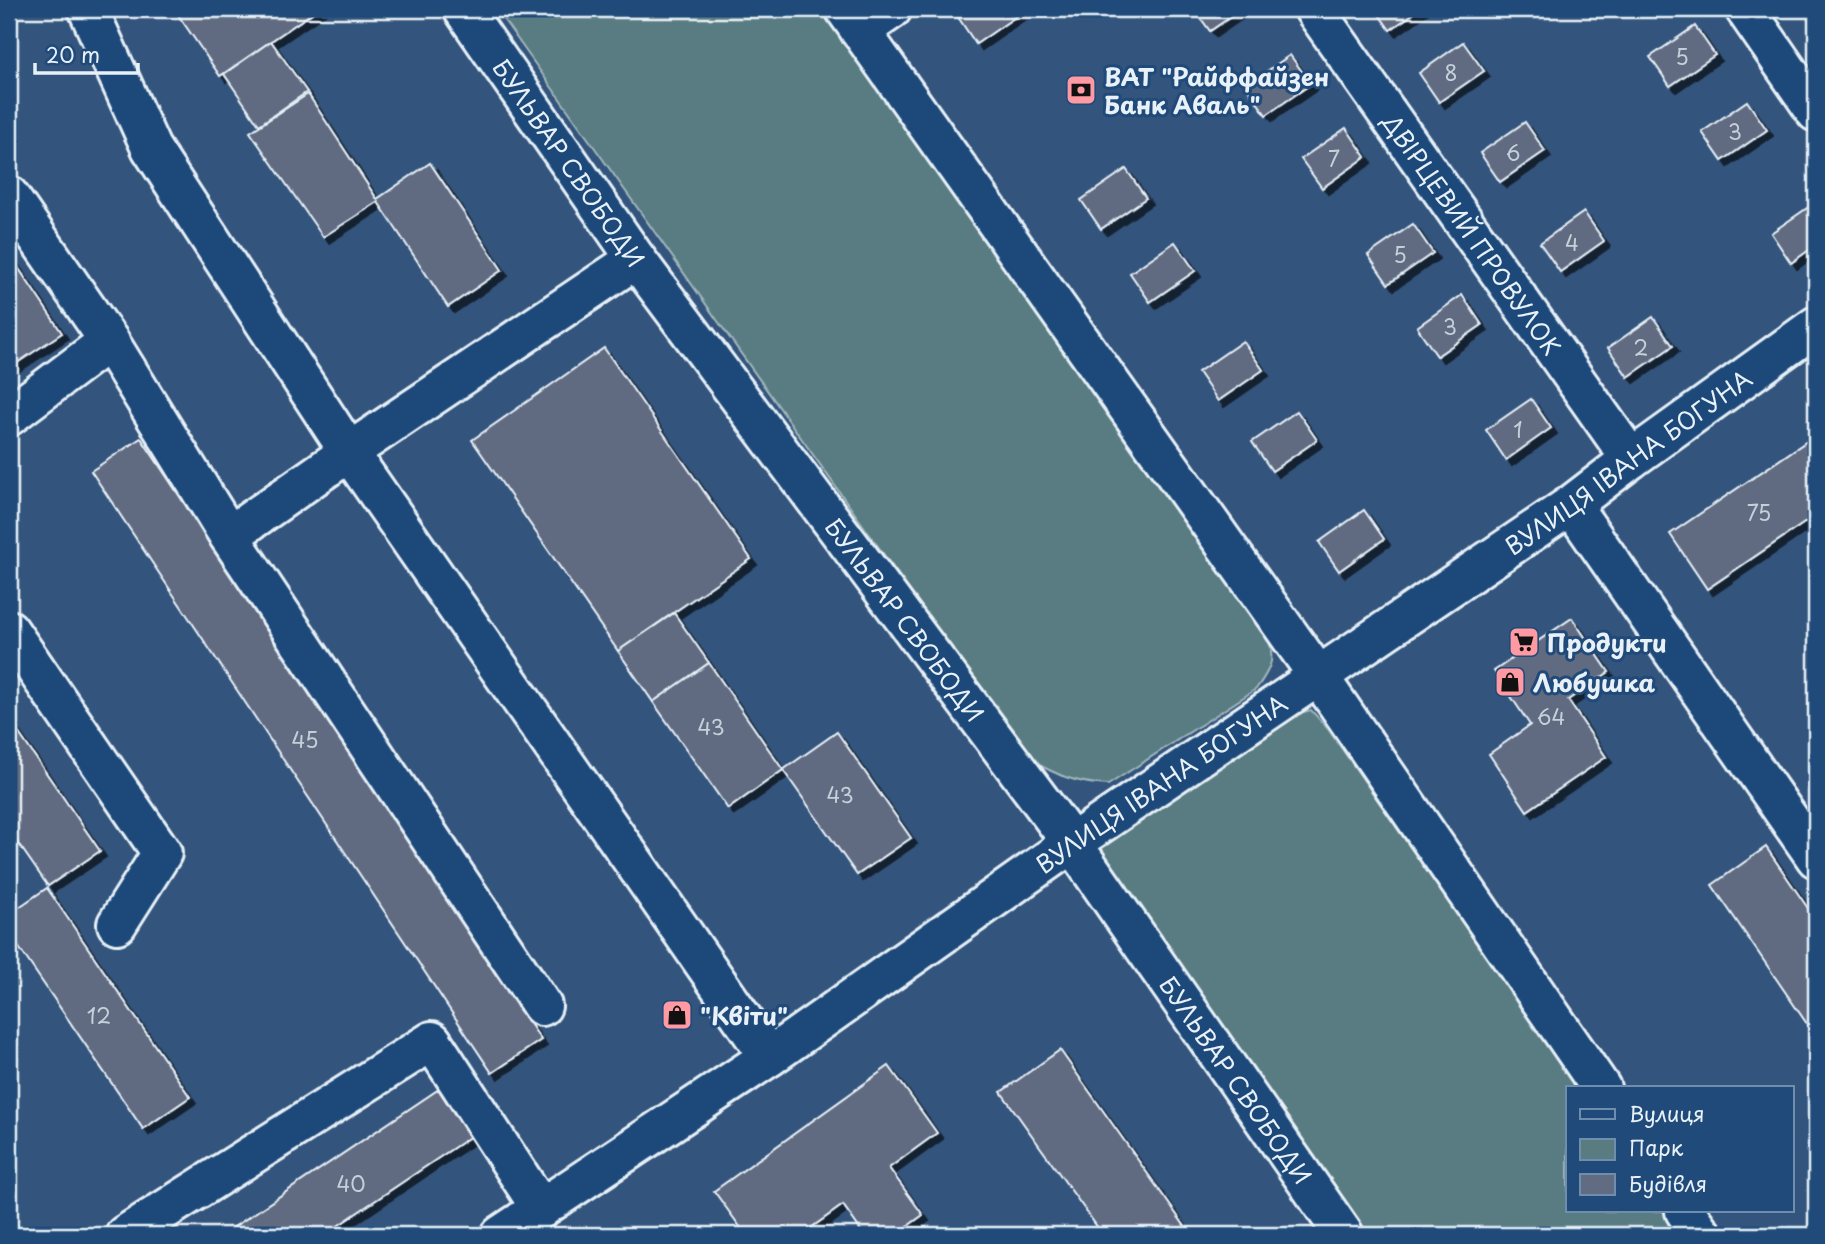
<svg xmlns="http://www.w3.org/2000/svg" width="1825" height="1244" font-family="'Playpen Sans',sans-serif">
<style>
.green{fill:#597c81;stroke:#a0b6bc;stroke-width:2}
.building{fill:#616b81;stroke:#e8f1f8;stroke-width:2;filter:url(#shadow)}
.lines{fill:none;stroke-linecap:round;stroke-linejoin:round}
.minor-casing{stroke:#e8f1f8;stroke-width:44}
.minor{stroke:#1f4a7a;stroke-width:38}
.labels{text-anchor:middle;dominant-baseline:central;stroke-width:6;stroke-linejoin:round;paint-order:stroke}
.number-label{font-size:21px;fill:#c6d0da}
.poi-label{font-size:24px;font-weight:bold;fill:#e8f1f8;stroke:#1f4a7a;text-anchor:start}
.street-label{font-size:24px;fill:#e8f1f8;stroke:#1f4a7a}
</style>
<defs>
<filter id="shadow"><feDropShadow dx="6" dy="6" stdDeviation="0" flood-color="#0009"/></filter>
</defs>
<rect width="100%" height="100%" fill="#33547c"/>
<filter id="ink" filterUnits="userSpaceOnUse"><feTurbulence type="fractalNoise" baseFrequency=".0143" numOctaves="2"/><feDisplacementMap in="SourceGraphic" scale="14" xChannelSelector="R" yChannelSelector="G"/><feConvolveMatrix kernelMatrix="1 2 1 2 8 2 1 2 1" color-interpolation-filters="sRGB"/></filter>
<g filter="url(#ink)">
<g class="green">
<path d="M496,9H828L1266,629C1274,659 1275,663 1256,689L1108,785C1075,783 1059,776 1030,760Z"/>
<path d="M1311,710L1328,729L1578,1088H1568V1211H1663L1681,1235H1364L1101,857L1102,846L1288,716Z"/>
</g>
<g class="building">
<path d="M174,9H318L220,76Z"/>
<path d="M964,9H1019L1021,13L976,44L956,14Z"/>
<path d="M1194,9H1242L1210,31Z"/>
<path d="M1375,9H1420L1390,30Z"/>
<path d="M1695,26L1715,55L1670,86L1650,57Z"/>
<path d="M271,41L307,92L259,125L224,74Z"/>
<path d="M1463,42L1484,71L1439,102L1419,73Z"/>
<path d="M1290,55L1311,84L1266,115L1246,86Z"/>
<path d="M308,94L377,199L430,163L502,270L448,307L378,202L323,237L250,132Z"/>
<path d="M1747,101L1767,130L1722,161L1702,132Z"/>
<path d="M1525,122L1545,151L1500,182L1480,153Z"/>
<path d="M1346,128L1366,157L1322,188L1301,159Z"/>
<path d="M1126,169L1146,198L1101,229L1081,200Z"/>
<path d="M1816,202V245L1791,263L1771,233Z"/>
<path d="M1584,212L1604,241L1560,272L1540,243Z"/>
<path d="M1413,224L1433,253L1388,284L1368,255Z"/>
<path d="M1175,242L1195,271L1150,302L1130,273Z"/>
<path d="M9,254L62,333L11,367L9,365Z"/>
<path d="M1462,295L1482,325L1437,356L1417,327Z"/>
<path d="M1653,317L1673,346L1628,377L1608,348Z"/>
<path d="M1243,341L1263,370L1218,401L1198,372Z"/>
<path d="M604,348L751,559L618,651L472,440Z"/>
<path d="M1531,399L1551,428L1506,460L1486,430Z"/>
<path d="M1297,411L1317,440L1272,471L1252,442Z"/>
<path d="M1816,435V515L1707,589L1670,534Z"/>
<path d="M141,438L541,1040L492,1073L91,471Z"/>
<path d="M1364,510L1384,539L1339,571L1319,542Z"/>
<path d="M674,613L709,663L653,702L618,651Z"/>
<path d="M1572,618L1609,672L1568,700L1606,757L1527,811L1489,754L1530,725L1494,671Z"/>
<path d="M709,663L783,770L728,809L653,702Z"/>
<path d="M9,719L100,851L48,886L9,830Z"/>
<path d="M837,732L911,838L857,875L783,770Z"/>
<path d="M1766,847L1816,920V1037L1712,885Z"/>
<path d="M47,888L190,1097L143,1129L9,933V914Z"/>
<path d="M1060,1050L1191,1235H1103L1001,1092Z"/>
<path d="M889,1066L937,1133L889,1168L923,1215L895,1235H864L843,1205L801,1235H746L714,1191Z"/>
<path d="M448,1083L480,1130L324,1235H222Z"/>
</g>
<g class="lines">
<g class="minor-casing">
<g id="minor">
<path d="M88,9L151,148L349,452L769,1057"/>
<path id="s1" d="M463,9L636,259L1072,843L1344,1235"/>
<path d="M845,9L1319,677L1601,1088"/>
<path id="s2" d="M1314,9L1631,459"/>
<path d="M1745,9L1816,112"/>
<path d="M860,31L892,9"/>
<path d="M9,196L109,341L9,416"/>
<path d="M109,341L229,536L349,452L636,259"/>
<path d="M1571,505L1816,858"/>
<path d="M229,536L542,1006"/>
<path d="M9,630L162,853L117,924"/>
<path d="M1685,1211L1702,1235"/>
<path d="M125,1235L432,1041L541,1209"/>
<path id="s3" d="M501,1235L769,1057L1072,843L1571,505L1631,459L1816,326"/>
</g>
</g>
<use href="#minor" class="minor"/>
</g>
</g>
<defs>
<g id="bank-square" transform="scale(1.575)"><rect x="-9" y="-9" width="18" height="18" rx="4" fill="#ff9aa2" stroke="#1f4a7a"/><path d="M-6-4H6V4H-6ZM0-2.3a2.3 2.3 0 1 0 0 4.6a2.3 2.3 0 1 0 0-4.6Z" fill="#111"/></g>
<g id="supermarket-square" transform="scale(1.575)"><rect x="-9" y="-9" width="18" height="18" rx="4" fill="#ff9aa2" stroke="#1f4a7a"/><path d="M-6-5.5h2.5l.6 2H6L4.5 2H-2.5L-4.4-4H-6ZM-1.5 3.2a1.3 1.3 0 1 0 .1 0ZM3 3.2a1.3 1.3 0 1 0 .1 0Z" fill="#111"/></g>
<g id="shop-square" transform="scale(1.575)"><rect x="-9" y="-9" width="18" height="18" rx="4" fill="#ff9aa2" stroke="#1f4a7a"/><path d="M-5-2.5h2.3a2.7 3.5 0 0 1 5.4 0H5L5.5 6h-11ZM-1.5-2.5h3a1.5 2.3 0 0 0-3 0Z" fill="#111"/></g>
</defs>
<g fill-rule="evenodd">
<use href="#bank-square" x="1081" y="90"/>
<use href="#supermarket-square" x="1524" y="642"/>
<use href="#shop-square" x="1510" y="682"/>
<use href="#shop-square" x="677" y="1015"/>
</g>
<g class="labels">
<g class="number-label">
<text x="1682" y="56">5</text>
<text x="1451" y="72">8</text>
<text x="1735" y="131">3</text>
<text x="1513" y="152">6</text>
<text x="1334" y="158">7</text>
<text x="1572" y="242">4</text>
<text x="1400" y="254">5</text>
<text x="1450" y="326">3</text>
<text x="1641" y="347">2</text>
<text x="1518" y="429">1</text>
<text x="1759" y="512">75</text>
<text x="1551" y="716">64</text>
<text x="711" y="726">43</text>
<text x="305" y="739">45</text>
<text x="840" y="794">43</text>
<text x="99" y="1015">12</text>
<text x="351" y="1183">40</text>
</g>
<g class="poi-label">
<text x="1104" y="76">ВАТ "Райффайзен<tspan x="1104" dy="28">Банк Аваль"</tspan></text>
<text x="1547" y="642">Продукти</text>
<text x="1533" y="682">Любушка</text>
<text x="700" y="1015">"Квіти"</text>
</g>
<g class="street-label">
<text stroke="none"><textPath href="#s1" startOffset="187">БУЛЬВАР СВОБОДИ</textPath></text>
<text stroke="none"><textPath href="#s2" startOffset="275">ДВІРЦЕВИЙ ПРОВУЛОК</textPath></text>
<text stroke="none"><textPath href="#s3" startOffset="1367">ВУЛИЦЯ ІВАНА БОГУНА</textPath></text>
<text stroke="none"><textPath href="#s1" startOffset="754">БУЛЬВАР СВОБОДИ</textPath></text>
<text stroke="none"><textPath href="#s3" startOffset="800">ВУЛИЦЯ ІВАНА БОГУНА</textPath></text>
<text stroke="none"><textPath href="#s1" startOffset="1321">БУЛЬВАР СВОБОДИ</textPath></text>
</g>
</g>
<rect width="1825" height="1244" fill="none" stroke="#1f4a7a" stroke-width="35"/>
<rect x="18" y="18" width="1790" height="1209" fill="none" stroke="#e8f1f8" stroke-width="2.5" filter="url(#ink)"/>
<rect x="1566" y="1086" width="228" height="126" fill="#1f4a7a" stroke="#6f8dac" stroke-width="2"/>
<rect x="1580" y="1109" width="35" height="10" fill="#1f4a7a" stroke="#6f8dac" stroke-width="2"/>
<text x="1629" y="1122" font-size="21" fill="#e8f1f8">Вулиця</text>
<rect x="1580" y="1139" width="35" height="21" fill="#597c81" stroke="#6f8dac" stroke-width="2"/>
<text x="1629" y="1156" font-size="21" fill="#e8f1f8">Парк</text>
<rect x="1580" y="1174" width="35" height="21" fill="#616b81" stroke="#6f8dac" stroke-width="2"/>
<text x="1629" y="1192" font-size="21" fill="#e8f1f8">Будівля</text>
<path d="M35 63v10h103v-10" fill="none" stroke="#e8f1f8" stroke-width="3.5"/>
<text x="46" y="63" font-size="21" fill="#e8f1f8" stroke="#1f4a7a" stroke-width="5" paint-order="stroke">20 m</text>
</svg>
